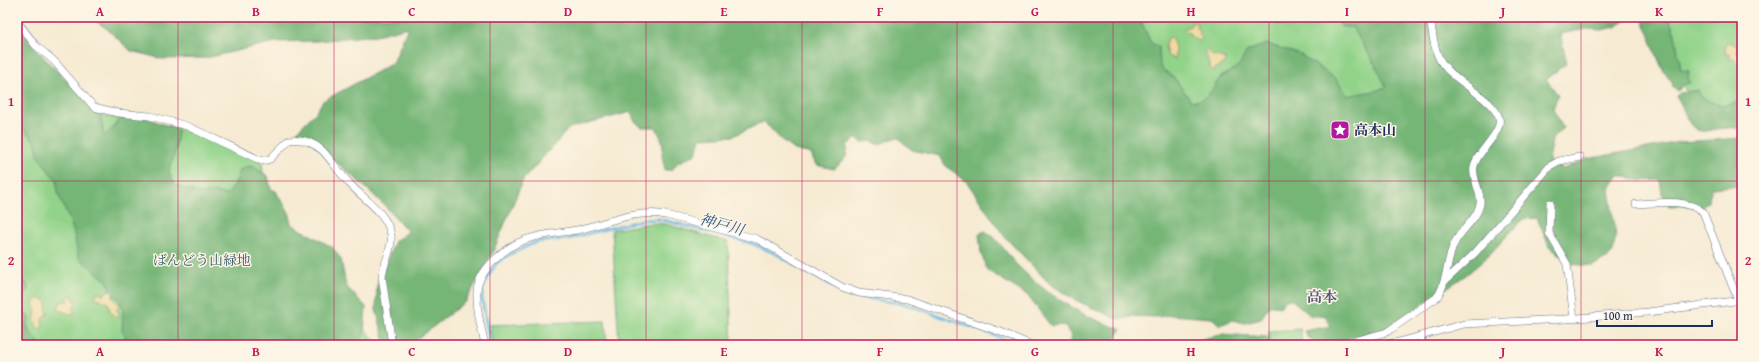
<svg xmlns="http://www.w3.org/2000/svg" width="1759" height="362" font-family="'Gentium Book Plus','Noto Serif JP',serif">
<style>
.green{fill:#92d38a;stroke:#568174}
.forest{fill:#75b576;stroke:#48726a}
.sand{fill:#eeda9e;stroke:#84847e}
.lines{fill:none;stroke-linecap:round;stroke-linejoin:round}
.stream{stroke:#69bee5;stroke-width:2.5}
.street-casing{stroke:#687087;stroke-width:8}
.street{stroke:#fff;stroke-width:7}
.grid{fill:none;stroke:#c2185b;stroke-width:1;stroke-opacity:0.55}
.labels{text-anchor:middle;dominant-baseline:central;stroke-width:3;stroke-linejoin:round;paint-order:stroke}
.poi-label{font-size:14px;font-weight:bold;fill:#1b2f5e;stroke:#fcf5e5;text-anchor:start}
.park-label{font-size:14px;fill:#395869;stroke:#fcf5e5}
.water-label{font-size:15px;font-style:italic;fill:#325a86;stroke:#fcf5e5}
.neighbourhood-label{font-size:15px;font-weight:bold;fill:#5b587f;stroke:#fcf5e5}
.neatline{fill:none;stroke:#c2185b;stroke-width:1.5}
.grid-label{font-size:13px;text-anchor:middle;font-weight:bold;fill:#c2185b}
</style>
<rect width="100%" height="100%" fill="#fcf5e5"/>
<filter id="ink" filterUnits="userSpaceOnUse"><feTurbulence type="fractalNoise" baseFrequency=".025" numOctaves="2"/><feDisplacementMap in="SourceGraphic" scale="8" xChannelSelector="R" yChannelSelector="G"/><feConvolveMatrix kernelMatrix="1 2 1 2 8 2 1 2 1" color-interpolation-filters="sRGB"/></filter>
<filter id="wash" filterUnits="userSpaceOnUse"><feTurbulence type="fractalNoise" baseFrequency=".012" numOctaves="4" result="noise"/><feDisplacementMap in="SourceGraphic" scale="16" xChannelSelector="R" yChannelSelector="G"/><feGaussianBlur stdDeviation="0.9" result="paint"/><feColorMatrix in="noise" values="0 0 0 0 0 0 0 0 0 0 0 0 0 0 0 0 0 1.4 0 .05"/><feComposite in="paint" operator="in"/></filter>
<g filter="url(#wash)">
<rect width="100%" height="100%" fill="#f6ead2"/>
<g class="green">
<path d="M1107,17H1355L1396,76L1368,114L1199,123Z"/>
<path d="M1660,17H1742V127L1699,130Z"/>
<path d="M17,32L101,115L184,128L262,162L266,205L378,345H17Z"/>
<path d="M651,223L665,224L728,242L732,345H619L612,230Z"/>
<path d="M605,321L607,345H493L489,325Z"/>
<path d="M1300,329L1302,343L1289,345H1269V331Z"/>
</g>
<g class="forest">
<path d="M90,17H1127L1129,20L1140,19L1151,43L1159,47L1160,67L1176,80L1191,101C1210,101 1211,88 1221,77C1226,73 1233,71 1237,67C1241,63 1244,56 1247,51L1267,44L1301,55L1336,79L1348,96C1361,92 1373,93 1386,87L1377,68L1352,27H1342L1335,17H1632L1615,27L1602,30L1586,29L1560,34L1567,63L1546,79L1558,95L1553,109L1563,128L1552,139L1549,162L1563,169L1587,159L1680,142L1742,138V190L1733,186L1712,188L1708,202L1700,209L1685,205L1669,206L1662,193L1660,180L1642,181L1619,175L1609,189L1616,236L1612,254L1593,266L1570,264L1549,246L1537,218L1523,219L1485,259L1466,275L1385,329L1322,345L1307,337L1304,331L1331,326L1326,316H1311L1291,299L1285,300L1280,307L1274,305L1268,307L1261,319L1245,323L1232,320L1220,325L1212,318L1171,315L1158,317L1133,316L1124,319L1115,318L1073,299L1049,283L1004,236L967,182L945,165L940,156L912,150L898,138L890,139L879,145L871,141L862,142L857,138L847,145C849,157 843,161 834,169L816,165L811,154C806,152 800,152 795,150C782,144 774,130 763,122L733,136L700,138L696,154L677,163L672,170H665L662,156L663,143L656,127H641L634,120L631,112L569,128L523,180L493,252L466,301L410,345H386L376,310L377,285L395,241L408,232C376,192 336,162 297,131L316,112L323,101L393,63L408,27L376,35L317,41L275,42L206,58L163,59L131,51L106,28Z"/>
<path d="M1259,17H1298L1299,24H1277Z"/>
<path d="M1636,17H1672L1670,21L1675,34L1681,70L1689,71L1688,79L1690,82L1682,86L1678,91L1673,87L1672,81C1661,75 1650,34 1643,21Z"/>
<path d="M17,26L47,61L100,112L104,136L113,128L122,114L147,118L178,130L176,148L169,172L175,185L201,194L216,192L227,195L234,186L241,168L252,166L268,176L271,189L276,191C281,203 292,210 291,224L332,247L341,259L346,286L366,307L364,333L360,345H117L126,337L122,331L123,309L119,299L112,295L107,281L78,257C76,243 74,231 69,218C62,201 57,199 57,180L50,173L38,155L36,143L17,121Z"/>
<path d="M1698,90C1703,103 1725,109 1737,101L1740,104L1742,129C1737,129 1731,126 1726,127C1714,128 1701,137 1691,125C1684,116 1684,106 1676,96L1680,93Z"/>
<path d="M985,231C999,239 1005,252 1016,264C1046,294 1081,317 1121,329L1112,345H1069L1072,337L1064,325L1051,326L1027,295L987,270L981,253L979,234Z"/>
<path d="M17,276L26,283L29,290L23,298L21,308L29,318C29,322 27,325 28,328C30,336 38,337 40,345H19L17,341Z"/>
<path d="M1221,334L1267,337L1270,345H1189L1196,341Z"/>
</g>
<g class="sand">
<path d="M1193,22L1197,23L1196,28L1199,31V35L1202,38L1200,41L1191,37L1189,33L1185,31L1184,29L1190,26Z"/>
<path d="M1171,37L1175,47V60L1167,55L1165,46L1168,38Z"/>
<path d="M1729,42L1738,46L1736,53L1742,51V61L1738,63L1735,59H1730L1729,54H1725L1726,45Z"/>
<path d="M1206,49L1212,55L1224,58L1225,60L1223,64L1212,71C1208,67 1209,57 1204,51Z"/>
<path d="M109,290L113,292V298L119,304L117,309L120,316L117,318L110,311L108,303L95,297L97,292L103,295Z"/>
<path d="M71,295L76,303L73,309L74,314L72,315L57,309L62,301H69L68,297Z"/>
<path d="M37,298L45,300L47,303L46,309L48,314L42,319L43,326L40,329L37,328L34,320L36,312L33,304Z"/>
</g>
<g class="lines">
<path class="stream" d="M490,345L482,298L483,285L496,264L505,257L536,242L568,239L641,220L659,219L751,243L774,253L850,296L905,304L989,333L1016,345"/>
</g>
</g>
<g filter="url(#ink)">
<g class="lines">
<g class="street-casing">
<g id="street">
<path d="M17,21L35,45L54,61L94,107L118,113L150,116L187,126L262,161L270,159L289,140C302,138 314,143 323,151C332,161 340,173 349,183C363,199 387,212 391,235C393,249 383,264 382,277L392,345"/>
<path d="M1550,203L1549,233L1567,264L1574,319"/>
<path d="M1636,204C1659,203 1684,198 1703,212L1738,300"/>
<path d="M1444,282L1475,253L1550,166L1559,161L1580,157"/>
<path d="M1420,336L1423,345"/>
<path d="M485,345C481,327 476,309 477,291C478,270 507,246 525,240C543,233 564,233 582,229C609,222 638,209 666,215L757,239L842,287L859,293L907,299L1001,332L1031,345"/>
<path d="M1340,345L1387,332L1436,298C1447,286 1446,261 1454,244C1460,230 1477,220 1480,204C1482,190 1471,179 1474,166C1477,151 1503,133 1499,118C1493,97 1449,80 1439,58C1433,46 1432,30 1430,17"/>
<path d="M1381,345L1399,342L1464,324L1566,319L1648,312L1742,300"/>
</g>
</g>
<use href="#street" class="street"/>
</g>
</g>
<path class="grid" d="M178,17V345M334,17V345M490,17V345M646,17V345M802,17V345M957,17V345M1113,17V345M1269,17V345M1425,17V345M1581,17V345M17,181H1742"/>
<defs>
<g id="sight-square" transform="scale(1)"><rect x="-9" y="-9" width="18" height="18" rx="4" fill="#b5179e" stroke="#fcf5e5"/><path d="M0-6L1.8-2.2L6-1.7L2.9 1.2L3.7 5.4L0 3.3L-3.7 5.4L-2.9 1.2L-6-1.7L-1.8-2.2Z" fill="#fff"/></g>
</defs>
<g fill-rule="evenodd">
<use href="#sight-square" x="1340" y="130"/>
</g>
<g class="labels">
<g class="poi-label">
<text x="1354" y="130">高本山</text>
</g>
<g class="park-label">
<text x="202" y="260">ばんどう山緑地</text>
</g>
<g class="water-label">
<text transform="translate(722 224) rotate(15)">神戸川</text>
</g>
<g class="neighbourhood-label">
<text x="1322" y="296">高本</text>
</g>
</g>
<rect width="1759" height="362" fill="none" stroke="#fcf5e5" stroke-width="44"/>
<path d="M1597 320v6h115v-6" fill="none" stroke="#1b2f5e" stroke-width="2"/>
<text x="1603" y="320" font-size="12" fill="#1b2f5e" stroke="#fcf5e5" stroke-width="3" paint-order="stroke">100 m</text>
<rect x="22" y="22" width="1715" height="318" class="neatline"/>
<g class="grid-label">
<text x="100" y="16">A</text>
<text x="256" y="16">B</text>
<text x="412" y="16">C</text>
<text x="568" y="16">D</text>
<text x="724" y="16">E</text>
<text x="880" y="16">F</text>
<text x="1035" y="16">G</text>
<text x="1191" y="16">H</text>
<text x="1347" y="16">I</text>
<text x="1503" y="16">J</text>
<text x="1659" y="16">K</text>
<text x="11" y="106">1</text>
<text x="1748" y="106">1</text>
<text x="11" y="265">2</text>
<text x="1748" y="265">2</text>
<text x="100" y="356">A</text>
<text x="256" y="356">B</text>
<text x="412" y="356">C</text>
<text x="568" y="356">D</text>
<text x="724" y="356">E</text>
<text x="880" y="356">F</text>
<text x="1035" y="356">G</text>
<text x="1191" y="356">H</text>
<text x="1347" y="356">I</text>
<text x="1503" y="356">J</text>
<text x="1659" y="356">K</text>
</g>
</svg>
